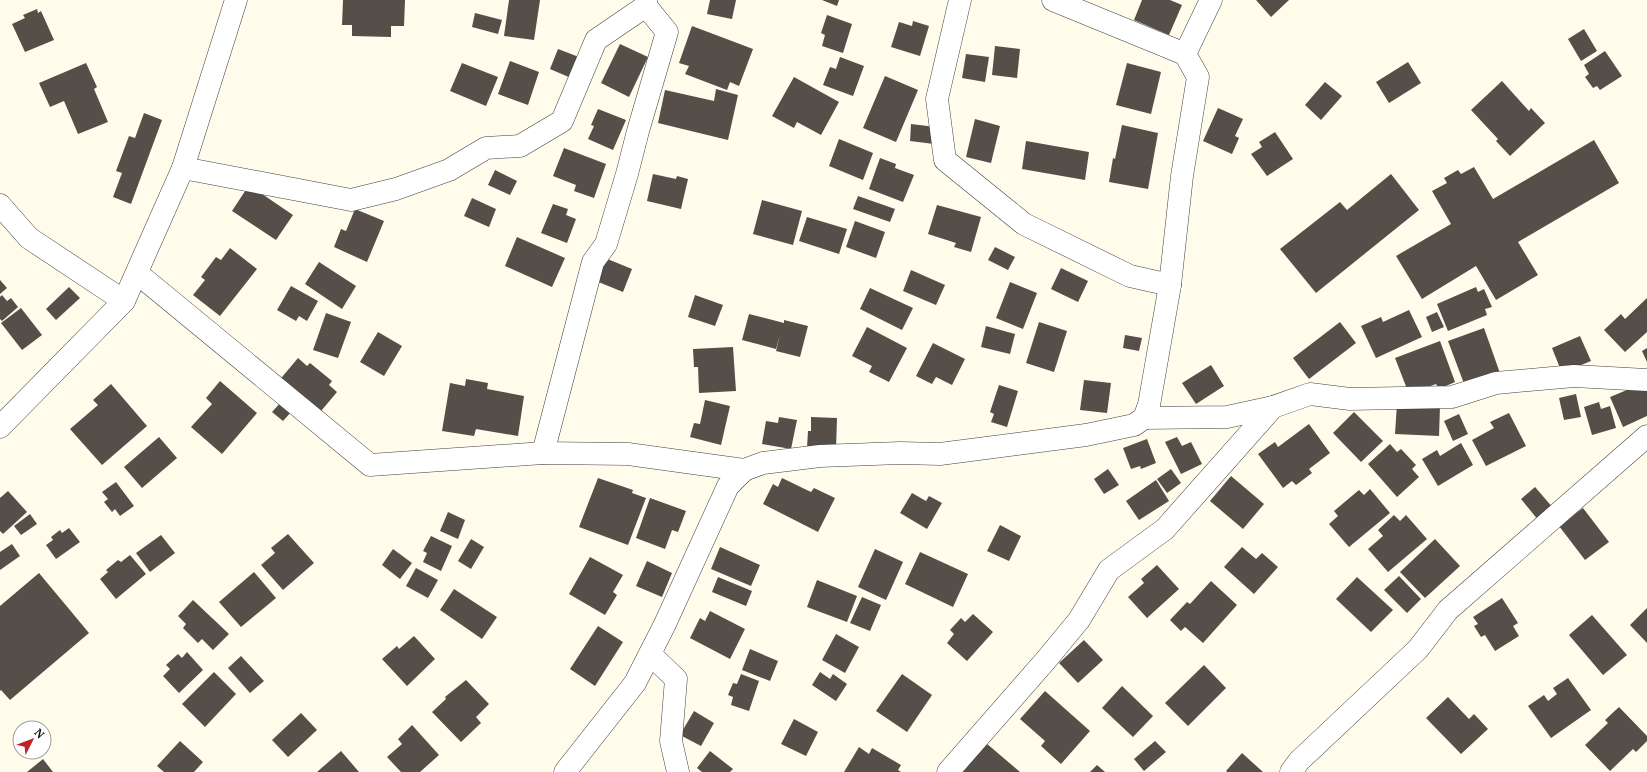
<svg xmlns="http://www.w3.org/2000/svg" width="1647" height="772" font-family="'PT Serif',serif">
<style>
.building{fill:#554e49}
.lines{fill:none;stroke-linecap:round;stroke-linejoin:round}
.minor-casing{stroke:#3f3f3f;stroke-width:23}
.minor{stroke:#fff;stroke-width:22}
</style>
<rect width="100%" height="100%" fill="#fffcec"/>
<g class="building">
<path d="M343,0H405L404,26H391V37L352,36V25H342Z"/>
<path d="M509,0H540L534,40L504,36Z"/>
<path d="M710,0H736L732,19L707,14Z"/>
<path d="M822,0H839L837,6Z"/>
<path d="M1142,0H1170L1182,5L1169,35L1134,20Z"/>
<path d="M1256,0H1289L1271,17Z"/>
<path d="M37,9L38,13L41,11L54,40L25,52L12,24L25,18L23,15Z"/>
<path d="M475,13L502,20L498,34L472,27Z"/>
<path d="M827,15L852,24L843,53L822,46L825,35L821,33Z"/>
<path d="M913,21L929,26L920,56L891,47L899,22L912,26Z"/>
<path d="M692,26L753,49L739,86L730,82L727,90L685,74L689,66L679,63Z"/>
<path d="M1584,29L1597,51L1581,61L1568,39Z"/>
<path d="M620,44L648,57L629,97L601,83Z"/>
<path d="M995,46L1020,49L1017,78L992,75Z"/>
<path d="M558,49L579,57L571,78L550,69Z"/>
<path d="M1605,51L1622,76L1600,90L1597,86L1593,88L1585,77L1589,74L1584,65Z"/>
<path d="M966,54L989,57L985,82L962,78Z"/>
<path d="M840,57L864,66L853,96L823,85L830,67L836,69Z"/>
<path d="M510,61L539,72L528,105L498,94Z"/>
<path d="M1408,62L1421,83L1389,103L1376,82Z"/>
<path d="M86,63L97,87L94,89L108,122L78,134L64,101L50,107L39,83Z"/>
<path d="M462,63L498,77L486,106L450,91Z"/>
<path d="M1127,63L1161,72L1151,114L1116,105Z"/>
<path d="M885,76L918,90L896,142L863,128Z"/>
<path d="M794,77L839,102L821,135L797,122L794,128L772,116Z"/>
<path d="M1502,81L1529,111L1531,108L1545,123L1510,156L1496,141L1498,139L1471,110Z"/>
<path d="M1325,82L1342,96L1321,120L1305,105Z"/>
<path d="M716,89L738,95L728,140L658,123L665,90L714,101Z"/>
<path d="M1218,108L1243,119L1235,136L1239,138L1232,154L1203,141Z"/>
<path d="M598,109L626,120L613,150L588,139L594,126L591,125Z"/>
<path d="M144,113L162,120L131,204L113,197L122,173L116,171L129,136L135,138Z"/>
<path d="M975,119L1000,126L991,163L966,157Z"/>
<path d="M911,124L936,127L934,144L910,141Z"/>
<path d="M1122,125L1158,133L1148,189L1109,182L1113,158L1115,159Z"/>
<path d="M1275,132L1293,159L1267,176L1251,154L1262,147L1259,142Z"/>
<path d="M839,139L873,153L863,180L829,166Z"/>
<path d="M1594,140L1619,183L1518,242L1538,275L1496,300L1476,266L1422,299L1396,256L1451,224L1432,191L1447,183L1444,178L1458,170L1461,174L1474,167L1493,199Z"/>
<path d="M1026,141L1089,152L1085,180L1022,169Z"/>
<path d="M564,148L606,164L594,198L574,191L576,185L553,176Z"/>
<path d="M880,158L896,164L895,168L914,175L903,202L869,189Z"/>
<path d="M495,170L517,181L510,195L488,185Z"/>
<path d="M653,174L676,179L677,176L688,179L681,209L647,201Z"/>
<path d="M1391,174L1419,210L1316,293L1280,249L1340,202L1347,210Z"/>
<path d="M249,185L293,215L276,240L232,211Z"/>
<path d="M858,196L895,209L890,222L853,209Z"/>
<path d="M472,198L496,209L489,227L464,216Z"/>
<path d="M762,200L802,211L793,245L753,234Z"/>
<path d="M553,204L568,209L566,215L576,219L567,243L541,233Z"/>
<path d="M937,205L981,217L971,252L954,247L956,243L928,234Z"/>
<path d="M355,209L384,221L367,262L334,247L341,229L346,231Z"/>
<path d="M807,217L847,229L839,254L799,241Z"/>
<path d="M855,221L885,232L876,258L846,247Z"/>
<path d="M517,237L565,258L552,287L505,266Z"/>
<path d="M995,247L1015,257L1008,270L988,260Z"/>
<path d="M230,248L257,269L220,316L193,295L205,280L201,277L216,257L221,260Z"/>
<path d="M605,258L632,269L623,292L596,281Z"/>
<path d="M319,262L356,286L342,309L305,284Z"/>
<path d="M1061,268L1088,281L1078,302L1051,289Z"/>
<path d="M911,270L945,285L936,305L903,291Z"/>
<path d="M0,280L7,288L0,294Z"/>
<path d="M1010,282L1037,293L1023,329L996,318Z"/>
<path d="M291,286L318,301L307,321L299,316L296,321L277,310Z"/>
<path d="M69,287L80,298L56,320L46,309Z"/>
<path d="M1476,287L1478,292L1484,289L1492,307L1485,309L1487,315L1448,331L1437,304Z"/>
<path d="M870,288L913,308L902,330L860,309Z"/>
<path d="M2,295L7,301L11,298L18,307L2,321L0,319V297Z"/>
<path d="M695,295L723,305L715,326L688,317Z"/>
<path d="M1647,298V332L1625,352L1604,330L1621,314L1625,319Z"/>
<path d="M21,308L42,335L22,350L1,323Z"/>
<path d="M1409,310L1422,337L1376,358L1361,326L1381,317L1383,322Z"/>
<path d="M1437,312L1444,327L1432,332L1426,317Z"/>
<path d="M326,313L351,322L338,358L313,350Z"/>
<path d="M749,314L784,323V320L808,326L800,357L776,351L780,335L776,349L742,340Z"/>
<path d="M1039,322L1067,331L1054,372L1026,363Z"/>
<path d="M1340,322L1356,343L1309,379L1293,358Z"/>
<path d="M986,326L1015,334L1010,354L981,347Z"/>
<path d="M867,327L907,348L889,382L869,372L872,366L852,356Z"/>
<path d="M1484,328L1501,376L1466,389L1448,341Z"/>
<path d="M378,332L402,346L384,376L360,362Z"/>
<path d="M1125,335L1142,338L1139,351L1123,348Z"/>
<path d="M1580,336L1591,361L1562,373L1552,348Z"/>
<path d="M1440,341L1455,382L1439,389L1436,384L1409,394L1395,358Z"/>
<path d="M933,343L965,359L952,385L936,377L932,384L916,376Z"/>
<path d="M733,347L736,391L699,393L698,367H694L693,349Z"/>
<path d="M1647,348V362L1642,351Z"/>
<path d="M298,358L307,366L310,363L332,381L329,385L337,392L316,417L277,383Z"/>
<path d="M1211,365L1224,386L1196,404L1182,383Z"/>
<path d="M466,379L488,383L487,389L524,396L518,436L476,429L474,436L442,431L450,383L465,386Z"/>
<path d="M1084,380L1111,383L1107,413L1080,410Z"/>
<path d="M220,381L257,413L222,454L191,427L212,404L206,398Z"/>
<path d="M1644,383L1647,391V416L1623,427L1610,397Z"/>
<path d="M111,384L147,426L102,465L70,429L98,405L93,400Z"/>
<path d="M999,385L1018,391L1007,427L991,422L994,414L990,412Z"/>
<path d="M1576,394L1581,417L1564,420L1559,398Z"/>
<path d="M705,400L730,406L721,445L690,437L694,423L700,424Z"/>
<path d="M282,401L292,411L283,421L272,412Z"/>
<path d="M1599,402L1601,409L1610,406L1616,428L1592,435L1584,407Z"/>
<path d="M1397,404L1440,406L1439,436L1395,434Z"/>
<path d="M1354,412L1383,441L1361,462L1333,433Z"/>
<path d="M1509,413L1526,446L1486,466L1472,440L1494,428L1490,422Z"/>
<path d="M1459,414L1468,434L1453,441L1444,421Z"/>
<path d="M779,417L797,420L791,449L762,444L766,421L778,423Z"/>
<path d="M811,417L837,418L836,449L807,448L808,431H811Z"/>
<path d="M1309,424L1330,453L1309,469L1312,473L1296,485L1292,481L1283,488L1258,454L1275,442L1278,447Z"/>
<path d="M159,437L177,458L142,488L124,467Z"/>
<path d="M1177,437L1182,446L1191,442L1202,464L1181,474L1165,442Z"/>
<path d="M1147,439L1156,463L1141,469L1140,466L1131,469L1123,448Z"/>
<path d="M1461,443L1473,465L1438,486L1422,459L1437,450L1440,456Z"/>
<path d="M1390,444L1397,452L1401,449L1416,465L1412,469L1419,477L1397,497L1368,464Z"/>
<path d="M1108,469L1119,485L1104,494L1094,479Z"/>
<path d="M1171,469L1181,483L1167,493L1157,479Z"/>
<path d="M1231,476L1264,504L1243,529L1210,501Z"/>
<path d="M598,478L633,490L632,493L646,498L628,545L579,527Z"/>
<path d="M782,478L811,492L814,488L835,498L818,532L763,504L773,484L778,487Z"/>
<path d="M1156,480L1169,501L1139,520L1126,501Z"/>
<path d="M116,482L134,506L120,516L115,509L112,512L104,502L108,499L102,492Z"/>
<path d="M1535,487L1554,509L1539,521L1521,499Z"/>
<path d="M1370,489L1390,513L1349,547L1329,524L1338,516L1334,511L1359,490L1364,495Z"/>
<path d="M8,491L27,512L3,534L0,531V498Z"/>
<path d="M912,493L926,501L929,496L942,503L927,529L900,513Z"/>
<path d="M650,498L686,511L678,532L672,530L665,549L636,538Z"/>
<path d="M1583,508L1609,542L1585,560L1559,526Z"/>
<path d="M448,512L465,520L458,539L440,531Z"/>
<path d="M30,514L37,524L21,535L14,526Z"/>
<path d="M1394,515L1400,521L1406,515L1427,539L1388,572L1368,549L1383,536L1378,530Z"/>
<path d="M1000,525L1021,536L1009,561L987,551Z"/>
<path d="M69,528L80,542L56,559L46,545L53,540L51,537L60,530L62,533Z"/>
<path d="M288,534L314,563L283,590L261,565L275,553L271,548Z"/>
<path d="M161,535L175,553L150,572L136,553Z"/>
<path d="M431,536L452,546L441,571L423,562L427,553L423,551Z"/>
<path d="M471,539L484,547L471,569L458,561Z"/>
<path d="M1435,539L1460,566L1425,598L1400,572Z"/>
<path d="M12,544L20,556L0,570V552Z"/>
<path d="M720,547L760,565L751,586L711,569Z"/>
<path d="M1242,547L1256,559L1262,553L1278,567L1254,594L1224,567Z"/>
<path d="M393,549L412,563L400,579L382,565Z"/>
<path d="M875,549L903,562L886,600L858,587Z"/>
<path d="M920,552L968,574L953,607L905,584Z"/>
<path d="M130,555L146,574L116,599L100,579L108,572L106,570L118,560L121,562Z"/>
<path d="M590,557L623,575L613,592L617,595L605,615L569,594Z"/>
<path d="M647,561L672,573L662,597L636,586Z"/>
<path d="M1157,565L1179,589L1147,618L1128,597L1144,583L1141,579Z"/>
<path d="M416,568L438,580L428,598L406,586Z"/>
<path d="M254,572L276,598L241,627L219,602Z"/>
<path d="M39,573L89,633L10,700L1,690L0,691V606Z"/>
<path d="M1399,576L1421,599L1407,613L1384,590Z"/>
<path d="M718,577L752,591L746,606L712,592Z"/>
<path d="M1357,577L1393,610L1371,632L1336,599Z"/>
<path d="M817,580L857,596L847,622L807,607Z"/>
<path d="M1211,581L1237,605L1203,643L1185,627L1181,631L1170,620L1187,602L1190,604Z"/>
<path d="M454,589L497,617L482,639L440,610Z"/>
<path d="M862,597L881,605L870,631L850,623Z"/>
<path d="M1502,598L1518,623L1513,626L1519,636L1495,651L1485,635L1481,637L1474,626L1478,624L1473,617Z"/>
<path d="M193,600L229,634L213,650L202,639L198,643L183,628L186,624L178,616Z"/>
<path d="M1647,608V643L1630,625Z"/>
<path d="M710,611L745,629L730,659L690,638L700,618L705,621Z"/>
<path d="M973,614L993,632L967,661L947,643L954,634L950,630L961,618L965,622Z"/>
<path d="M1592,615L1627,655L1603,675L1569,635Z"/>
<path d="M598,626L623,642L595,686L570,669Z"/>
<path d="M836,634L859,647L845,673L822,660Z"/>
<path d="M414,636L435,659L407,686L382,659L397,646L399,649Z"/>
<path d="M1084,640L1103,660L1078,683L1059,663Z"/>
<path d="M750,649L778,661L770,681L742,670Z"/>
<path d="M187,652L203,670L179,693L163,676L170,669L166,665L178,654L182,658Z"/>
<path d="M241,656L264,681L250,693L228,668Z"/>
<path d="M1204,665L1226,688L1188,726L1165,703Z"/>
<path d="M214,672L236,694L205,727L182,704Z"/>
<path d="M820,672L830,679L833,674L847,684L836,701L812,685Z"/>
<path d="M741,674L759,681L749,711L731,705L733,697L728,695L733,683L737,684Z"/>
<path d="M902,674L932,695L907,732L876,711Z"/>
<path d="M1568,678L1591,710L1551,738L1528,706L1544,695L1548,701L1557,694L1553,688Z"/>
<path d="M466,680L489,704L476,717L481,723L461,742L432,712L446,699L445,697Z"/>
<path d="M1122,686L1153,716L1133,737L1102,708Z"/>
<path d="M1045,691L1090,731L1061,764L1041,746L1045,741L1020,719Z"/>
<path d="M1448,697L1469,719L1474,714L1488,729L1461,754L1426,718Z"/>
<path d="M1619,707L1647,736V741L1636,752L1633,749L1610,771L1585,745L1608,723L1605,720Z"/>
<path d="M694,711L714,723L701,746L680,735Z"/>
<path d="M301,713L317,730L288,757L272,740Z"/>
<path d="M794,719L818,732L806,756L781,744Z"/>
<path d="M412,725L439,755L420,772H401L387,757L402,744L398,739Z"/>
<path d="M180,741L203,762L194,772H164L157,766Z"/>
<path d="M1155,741L1166,752L1144,771L1134,759Z"/>
<path d="M986,743L1020,772H961Z"/>
<path d="M859,747L869,754L872,748L901,765L898,770L901,772H844Z"/>
<path d="M341,751L359,772H317Z"/>
<path d="M710,751L733,769L730,772H702L697,768Z"/>
<path d="M1242,753L1263,772H1227L1226,771Z"/>
<path d="M43,759L53,772H27Z"/>
<path d="M1097,765L1105,772H1090Z"/>
</g>
<g class="lines">
<g class="minor-casing">
<g id="minor">
<path d="M960,0L937,99L945,160L1024,224L1130,276L1170,285"/>
<path d="M1053,0L1185,54"/>
<path d="M183,168L351,200L396,189L449,170L486,148L520,146L562,121L596,40L646,6"/>
<path d="M0,205L29,238L124,301"/>
<path d="M137,273L370,465L543,453L628,454L744,470"/>
<path d="M1144,418L1227,417L1273,407L1310,394L1350,399L1452,397L1496,383L1574,376L1647,380"/>
<path d="M0,427L124,301L183,168L236,0"/>
<path d="M543,453L593,262L606,244L627,174L638,131L667,32L646,6V0"/>
<path d="M650,654L676,679L671,741L678,772"/>
<path d="M565,772L635,683L665,624L728,486L744,470L763,463L820,456L900,453L940,454L1086,435L1134,425L1144,418L1149,405L1170,285L1182,176L1198,77L1185,54L1211,0"/>
<path d="M948,772L1046,660L1079,620L1109,570L1165,529L1273,407"/>
<path d="M1291,772L1299,761L1418,649L1448,610L1647,436"/>
</g>
</g>
<use href="#minor" class="minor"/>
</g>
<g transform="translate(32 740) rotate(48)"><circle r="19" fill="#ffffff" stroke="#9e9e9e"/>
<path d="M0-3L7 15L0 10L-7 15Z" fill="#be2325"/>
<text y="-6" font-size="11" font-weight="bold" text-anchor="middle" fill="#0c0c0c">N</text>
</g>
</svg>
